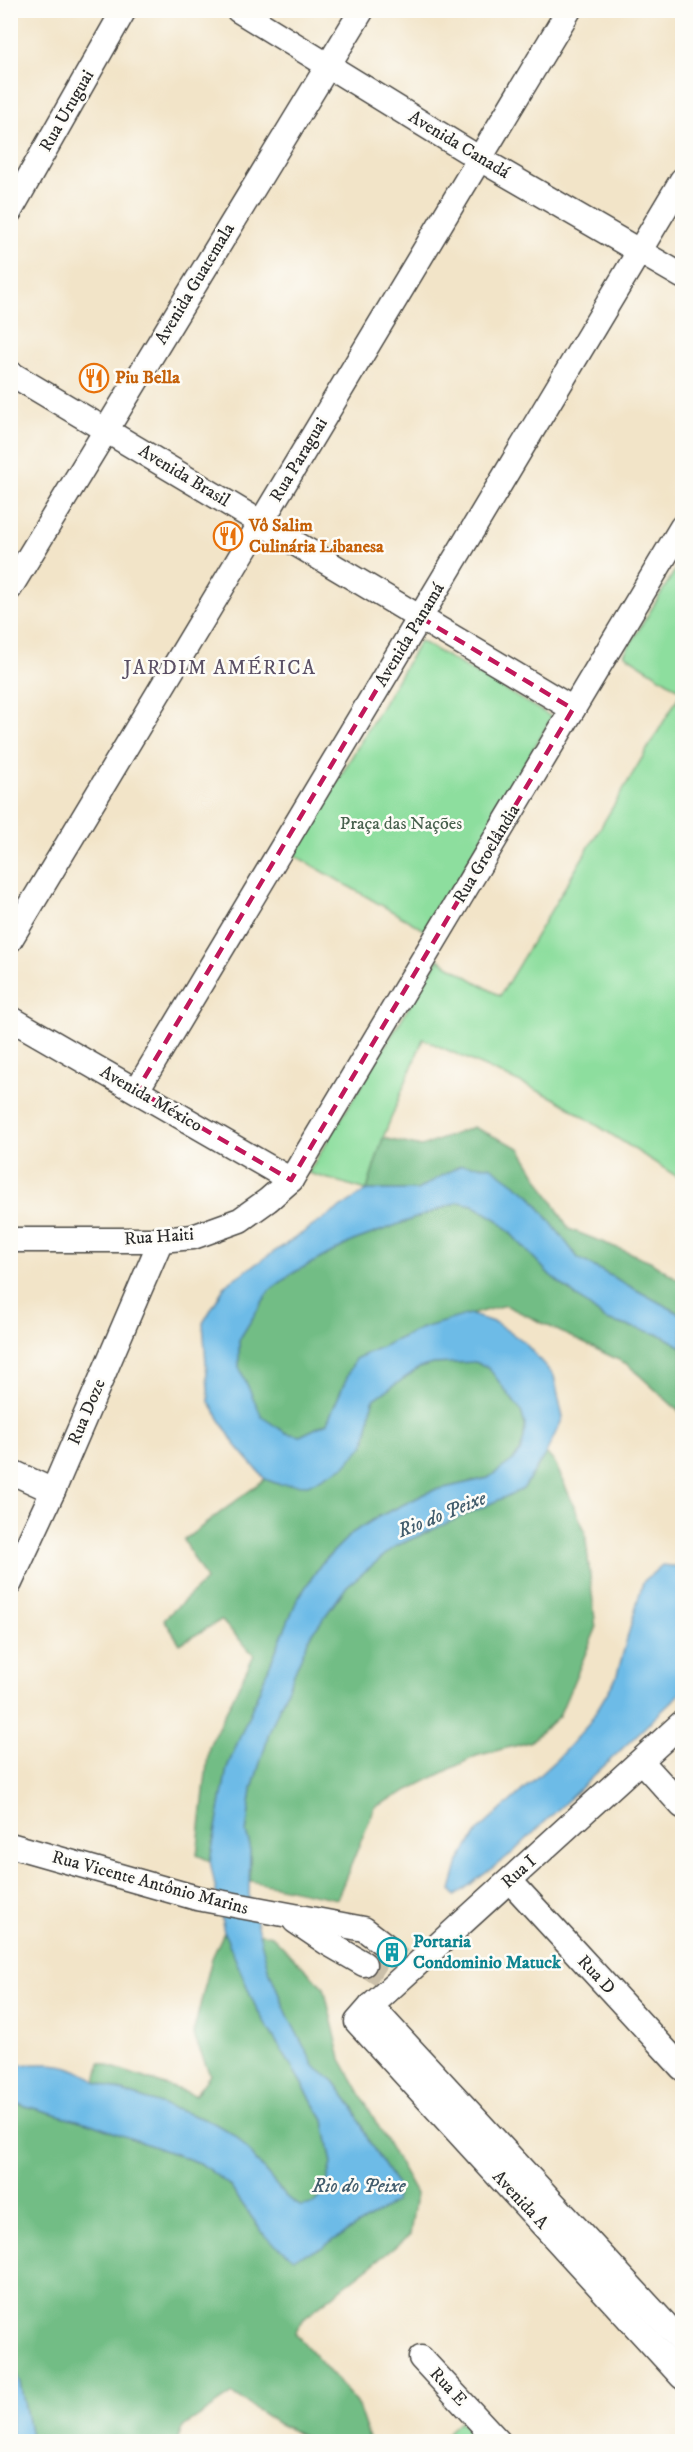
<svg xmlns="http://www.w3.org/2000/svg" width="693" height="2452" font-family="'IM FELL DW Pica',serif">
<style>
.green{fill:#8dde9e;stroke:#5c8464;stroke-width:1.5}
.forest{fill:#72bd85;stroke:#4e7458;stroke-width:1.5}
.water{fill:#6dbbe7;stroke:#4c7389;stroke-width:1.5}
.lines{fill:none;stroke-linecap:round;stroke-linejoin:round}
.minor-tunnel{stroke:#cabfa9;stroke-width:24;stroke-dasharray:24 12;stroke-linecap:butt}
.minor-casing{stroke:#494743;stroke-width:27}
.minor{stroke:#fff;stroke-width:24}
.marked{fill:none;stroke:#c2185b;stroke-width:4.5;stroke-dasharray:12 8;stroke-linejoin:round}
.labels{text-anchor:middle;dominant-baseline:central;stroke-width:5;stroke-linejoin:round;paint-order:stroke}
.street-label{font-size:18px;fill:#2b2b2b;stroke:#fdfcf7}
.food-label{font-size:18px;font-weight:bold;fill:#c56008;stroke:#fdfcf7;text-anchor:start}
.park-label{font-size:18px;fill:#48614e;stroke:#fdfcf7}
.culture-label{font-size:18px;font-weight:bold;fill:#0d838f;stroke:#fdfcf7;text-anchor:start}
.neighbourhood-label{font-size:20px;letter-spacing:1.5px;fill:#5b5065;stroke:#fdfcf7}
.water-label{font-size:20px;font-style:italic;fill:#425d6d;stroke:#fdfcf7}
</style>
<rect width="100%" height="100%" fill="#fdfcf7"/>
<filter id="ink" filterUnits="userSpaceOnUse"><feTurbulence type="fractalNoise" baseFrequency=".0167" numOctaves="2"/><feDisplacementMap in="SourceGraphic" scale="12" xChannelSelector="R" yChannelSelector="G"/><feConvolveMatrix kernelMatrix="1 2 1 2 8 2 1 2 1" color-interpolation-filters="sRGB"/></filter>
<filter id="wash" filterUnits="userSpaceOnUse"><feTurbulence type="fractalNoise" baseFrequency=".008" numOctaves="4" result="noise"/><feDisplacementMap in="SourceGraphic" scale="24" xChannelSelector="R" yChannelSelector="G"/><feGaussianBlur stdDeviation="1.35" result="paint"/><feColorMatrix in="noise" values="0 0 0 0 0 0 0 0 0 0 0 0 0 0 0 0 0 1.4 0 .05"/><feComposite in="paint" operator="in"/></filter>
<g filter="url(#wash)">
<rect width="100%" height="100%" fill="#f2e4c8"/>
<g class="green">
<path d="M682,559V1180L556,1099L423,1039L383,1138L367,1190L308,1173L438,959L500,996L682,691L624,654Z"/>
<path d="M420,641L552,717L428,932L294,855Z"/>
<path d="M460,2421L479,2441H438Z"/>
</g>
<g class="forest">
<path d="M473,1127L520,1148L569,1229L650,1261L682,1282V1315L578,1258L530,1195L461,1165L417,1190H367L383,1138L421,1147Z"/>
<path d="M459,1202L473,1205L498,1220L550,1275L606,1320L661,1335L682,1347V1414L627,1364L505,1305L420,1329L355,1359L327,1423L300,1436L286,1433L262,1418L239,1367V1340L269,1291L293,1273L353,1241Z"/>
<path d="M475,1362L488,1367L521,1411L525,1425L524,1438L520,1452L512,1461L488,1478L431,1491L378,1517L352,1533L321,1564L297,1600L227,1768L210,1861L197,1855L209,1746L254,1655L221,1620L180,1644L164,1619L206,1580L184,1540L265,1479L278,1484L365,1444L373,1400L419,1368L432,1364Z"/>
<path d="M546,1453L555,1463L585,1531L596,1629L559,1716L530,1742L476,1756L375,1807L337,1899L250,1881V1846L246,1833L252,1789L270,1730L309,1638L347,1586L396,1546L523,1489Z"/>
<path d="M224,1932L257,2010L324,2120L332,2164L324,2193L314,2204L300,2206L285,2196L236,2136L212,2122L96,2082L100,2063L195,2095L210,2075L193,2034L212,1958Z"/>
<path d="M257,1933L272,1936L324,1988L341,2059L416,2194L410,2235L305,2317L295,2333L357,2403L370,2441H314L277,2423L233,2394L182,2428L177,2441H32L20,2383L11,2361L10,2102L88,2123L200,2163L229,2185L265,2236L321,2248L395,2202L397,2185L369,2142L353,2107L334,2081L314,2067L289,2018L268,1968Z"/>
</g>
<g class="water">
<path d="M461,1165L490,1166L530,1195L578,1258L682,1315V1347L661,1335L606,1320L550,1275L498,1220L473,1205L459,1202L353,1241L293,1273L269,1291L239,1340V1367L262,1417L286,1433L300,1436L327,1423L355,1359L420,1329L469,1314L496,1323L524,1342L554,1376L563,1418L546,1453L523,1489L396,1546L347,1586L309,1638L270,1730L252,1789L246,1833L250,1846L249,1895L268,1968L289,2018L314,2066L334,2081L353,2107L369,2142L397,2185L395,2202L321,2248L294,2258L265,2236L229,2185L200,2163L88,2123L11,2102L10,2065C46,2064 67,2059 96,2082L212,2122L236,2136L285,2196L300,2206L314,2204L324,2193L332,2164L324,2120L257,2010L224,1932L210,1861L227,1768L297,1600L321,1564L352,1533L378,1517L431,1491L488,1478L512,1461L520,1452L524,1438L525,1425L521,1411L488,1367L475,1362L432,1364L419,1368L373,1400L365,1444L345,1466L308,1485L278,1484L265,1479L234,1443L209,1402L203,1323L226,1284L367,1190H417Z"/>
<path d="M662,1565L682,1567V1692L511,1854L455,1896L451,1890L459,1861L479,1830L558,1758L588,1725L616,1678L643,1582Z"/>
<path d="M11,2361L20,2383L32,2441H11Z"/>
</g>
</g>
<g filter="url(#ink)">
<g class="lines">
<g class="minor-tunnel">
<path d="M385,1945L399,1959"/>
<path d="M364,1964L381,1975"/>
</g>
<g class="minor-casing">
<g id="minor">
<path d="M238,10L480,159L682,276"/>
<path d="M10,211L124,10"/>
<path d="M10,373L573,709"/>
<path d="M10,588L362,10"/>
<path d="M10,940L569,10"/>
<path d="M10,1018L291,1180"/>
<path d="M137,1090L682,180"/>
<path d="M10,1240H161L193,1237L240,1220L268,1200L291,1180L682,527"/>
<path d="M10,1471L53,1491"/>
<path d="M10,1583L53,1491L161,1240"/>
<path d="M682,1723L371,2006L357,2022L682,2377"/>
<path d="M641,1761L682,1806"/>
<path d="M10,1845L197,1898L364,1929L385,1945"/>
<path d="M510,1881L682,2068"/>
<path d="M295,1921L326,1942L364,1964"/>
<path d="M371,2006L682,2342"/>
<path d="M421,2358L499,2442"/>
</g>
</g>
<use href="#minor" class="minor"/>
</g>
</g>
<path class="marked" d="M420,617L573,709L291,1180L137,1090Z"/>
<defs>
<g id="restaurant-ring" transform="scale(1.5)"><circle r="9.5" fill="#fdfcf7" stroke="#e8710a" stroke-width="1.5"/><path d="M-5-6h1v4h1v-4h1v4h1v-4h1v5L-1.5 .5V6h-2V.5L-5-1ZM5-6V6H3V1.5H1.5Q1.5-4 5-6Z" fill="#e8710a"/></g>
<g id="building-ring" transform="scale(1.5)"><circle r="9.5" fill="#fdfcf7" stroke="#0f9aa8" stroke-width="1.5"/><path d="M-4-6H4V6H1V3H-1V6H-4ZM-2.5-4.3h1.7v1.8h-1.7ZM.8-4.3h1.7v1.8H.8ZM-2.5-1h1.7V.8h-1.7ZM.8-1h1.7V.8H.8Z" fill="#0f9aa8"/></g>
</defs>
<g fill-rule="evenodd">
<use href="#restaurant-ring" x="94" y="378"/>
<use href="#restaurant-ring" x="228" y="536"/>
<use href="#building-ring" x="392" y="1952"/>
</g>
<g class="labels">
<g class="street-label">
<text transform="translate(67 111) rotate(-60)">Rua Uruguai</text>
<text transform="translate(459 145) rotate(31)">Avenida Canadá</text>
<text transform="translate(195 284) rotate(-59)">Avenida Guatemala</text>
<text transform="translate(299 460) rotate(-59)">Rua Paraguai</text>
<text transform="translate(184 476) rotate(31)">Avenida Brasil</text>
<text transform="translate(410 635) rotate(-59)">Avenida Panamá</text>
<text transform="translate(487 854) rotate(-59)">Rua Groelândia</text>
<text transform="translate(151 1099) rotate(30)">Avenida México</text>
<text transform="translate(159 1237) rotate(-4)">Rua Haiti</text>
<text transform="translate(87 1412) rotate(-67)">Rua Doze</text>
<text transform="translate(519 1872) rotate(-42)">Rua I</text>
<text transform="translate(150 1883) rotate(15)">Rua Vicente Antônio Marins</text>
<text transform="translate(596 1975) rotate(47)">Rua D</text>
<text transform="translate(520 2200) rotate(47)">Avenida A</text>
<text transform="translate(448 2387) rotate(47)">Rua E</text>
</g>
<g class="food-label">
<text x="115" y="378">Piu Bella</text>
<text x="249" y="526">Vô Salim<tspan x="249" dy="21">Culinária Libanesa</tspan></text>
</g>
<g class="park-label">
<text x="401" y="824">Praça das Nações</text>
</g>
<g class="culture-label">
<text x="413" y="1942">Portaria<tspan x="413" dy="21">Condominio Matuck</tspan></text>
</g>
<g class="neighbourhood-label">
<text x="220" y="668">JARDIM AMÉRICA</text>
</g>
<g class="water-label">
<text transform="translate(442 1515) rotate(-22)">Rio do Peixe</text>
<text x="359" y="2186">Rio do Peixe</text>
</g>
</g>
<rect width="693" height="2452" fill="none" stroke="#fdfcf7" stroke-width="36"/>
</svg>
